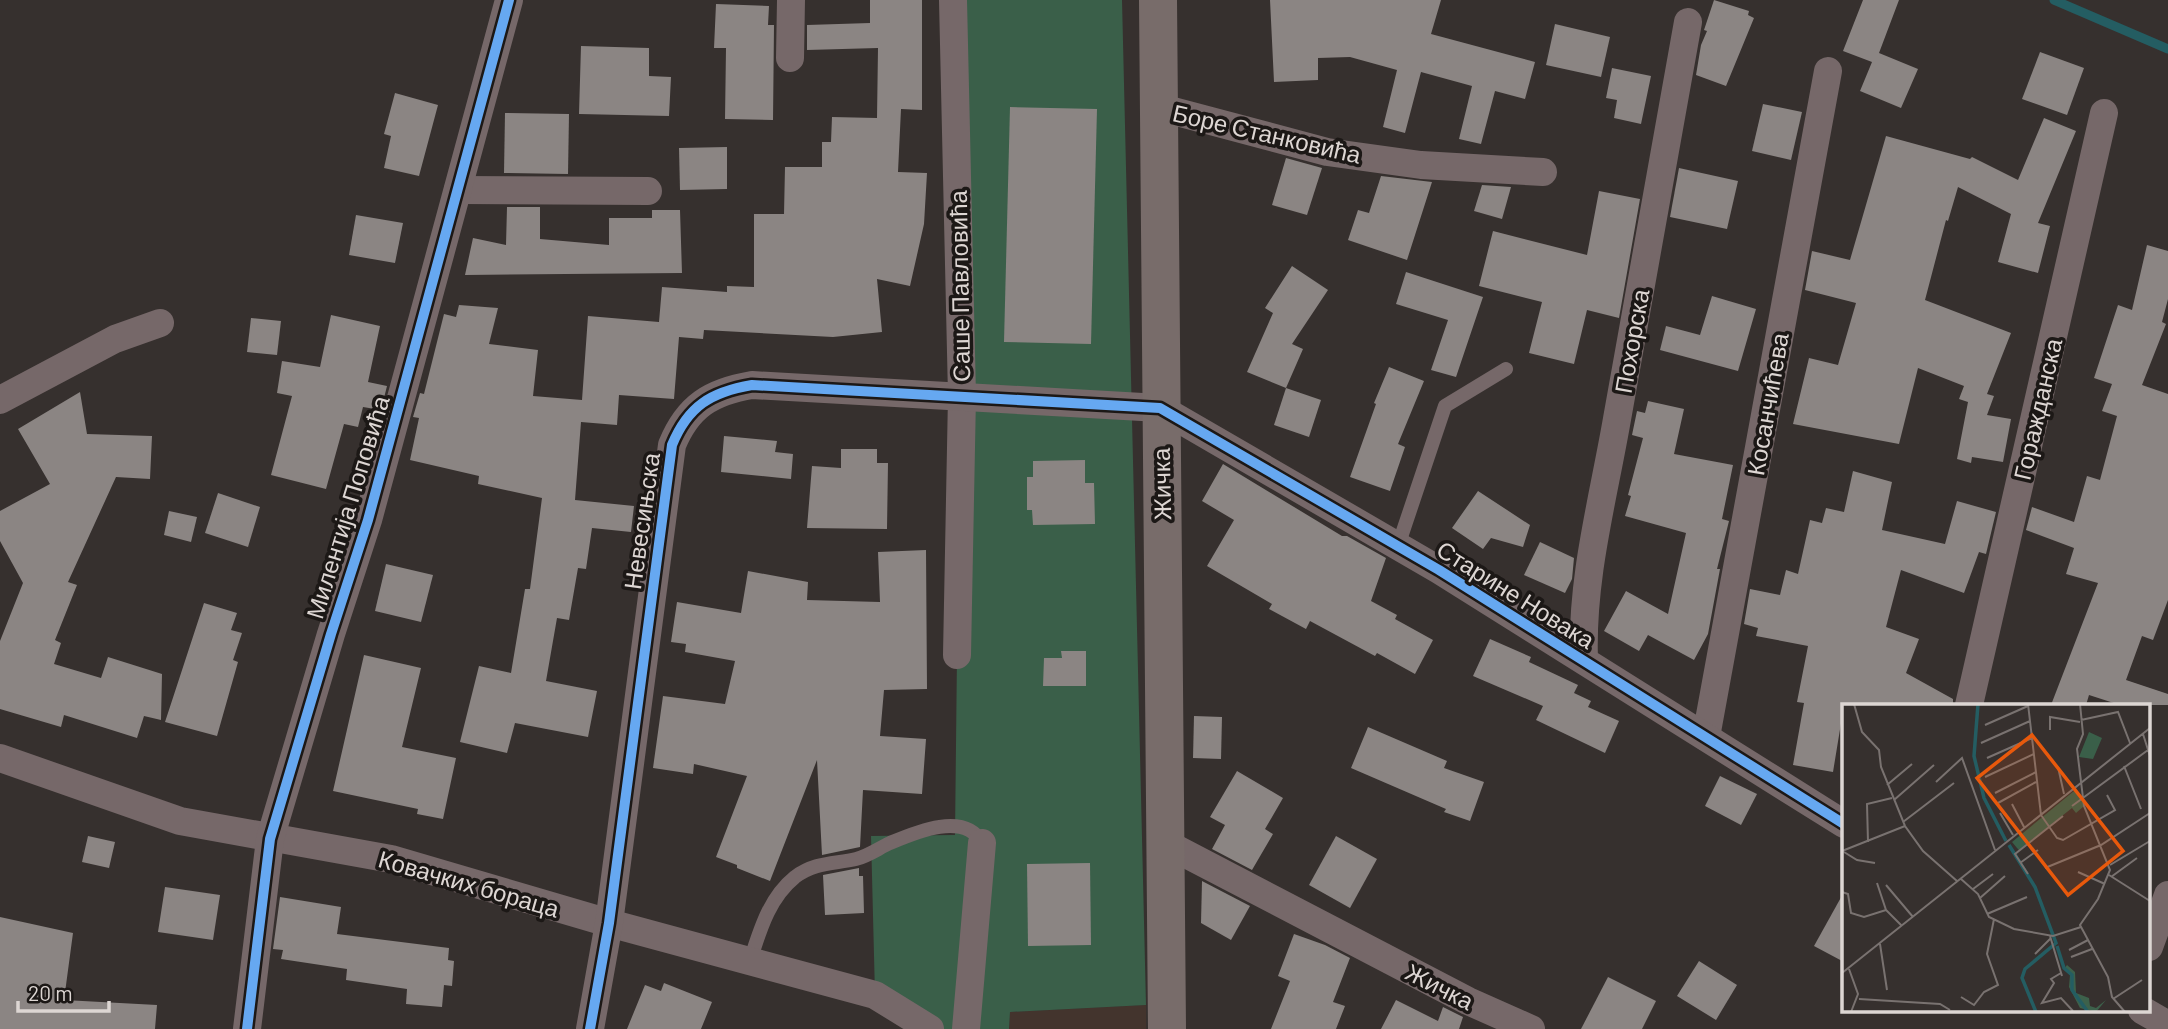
<svg xmlns="http://www.w3.org/2000/svg" width="2168" height="1029" font-family="Barlow,sans-serif">
<style>
.built{fill:#43342d}
.green{fill:#3a5f49}
.lines{fill:none;stroke-linecap:round;stroke-linejoin:round}
.stream{stroke:#245d62;stroke-width:9}
.building{fill:#8b8583}
.service{stroke:#766869;stroke-width:14}
.minor{stroke:#766869;stroke-width:28}
.secondary{stroke:#786c6a;stroke-width:38}
.cycleway-casing{stroke:#1c1816;stroke-width:15}
.cycleway{stroke:#66a8f1;stroke-width:10}
.labels{text-anchor:middle;dominant-baseline:central;stroke-width:7;stroke-linejoin:round;paint-order:stroke}
.street-label{font-size:24px;fill:#ddd6d3;stroke:#1c1816}
.inset-river{fill:none;stroke:#245d62;stroke-width:3.5}
.inset-road{fill:none;stroke:#797270;stroke-width:2}
.view{fill:#e8590c;fill-opacity:0.15;stroke:#e8590c;stroke-width:3.5}
.inset-edge{fill:none;stroke:#ddd6d3;stroke-width:3.5}
</style>
<rect width="100%" height="100%" fill="#36302e"/>
<path class="built" d="M1146,1005V1029H1009L1010,1012Z"/>
<path class="green" d="M951,0H1122L1146,1005L1010,1012L1009,1029H930L875,995L871,836L955,835L957,655Z"/>
<g class="lines">
<path class="stream" d="M2054,0L2168,49"/>
</g>
<g class="building">
<path d="M870,0H922V110L901,109L898,172L927,173L924,224L910,286L877,279L882,332L833,337L704,330L703,339L679,337L674,399L619,395L617,425L581,422L575,500L634,506L631,532L592,528L586,569L578,568L569,620L557,618L546,681L597,691L588,737L515,723L507,753L460,742L479,666L511,673L525,589H530L542,498L478,484L479,476L410,460L419,418L413,417L420,393L424,394L444,314L456,317L459,305L498,308L489,344L538,350L533,396L582,400L588,316L659,322L662,287L727,292V286L754,287V214H784L785,167H822V142H831L832,117L877,118L878,48L807,50V25L870,23Z"/>
<path d="M1270,0H1441L1431,34L1535,62L1525,99L1495,91L1481,144L1459,139L1472,86L1421,72L1405,133L1383,127L1397,70L1350,57L1318,58V80L1274,82Z"/>
<path d="M1714,0L1749,11L1748,15L1754,18L1726,86L1696,75L1701,45L1707,31L1704,30Z"/>
<path d="M1863,0H1899L1879,53L1918,69L1901,108L1860,91L1872,62L1843,51Z"/>
<path d="M716,4L769,6L768,25H774L773,120L725,119L726,48H714Z"/>
<path d="M1555,24L1610,37L1601,77L1546,65Z"/>
<path d="M581,46L649,48V76L671,77L669,116L579,114Z"/>
<path d="M2040,52L2084,68L2067,115L2022,99Z"/>
<path d="M1612,68L1651,76L1641,124L1614,118L1617,100L1606,98Z"/>
<path d="M395,93L438,105L419,176L384,168L391,136L384,134Z"/>
<path d="M1763,104L1802,112L1791,160L1752,151Z"/>
<path d="M1010,107L1097,109L1091,344L1004,342Z"/>
<path d="M505,113L569,114L568,174L504,173Z"/>
<path d="M2044,118L2076,131L2038,223L2050,226L2038,273L1998,262L2011,214L1958,187L1948,221L1946,220L1925,300L2011,333L1987,394L1994,396L1987,415L2011,419L2003,462L1972,457L1971,463L1957,459L1968,402L1959,399L1964,386L1918,368L1899,444L1793,424L1809,358L1838,365L1856,303L1805,290L1812,251L1850,260L1886,136L1970,159L1972,157L2018,180Z"/>
<path d="M727,147V189L680,190L679,148Z"/>
<path d="M1286,158L1322,168L1307,215L1272,205Z"/>
<path d="M1679,168L1738,181L1727,229L1670,217Z"/>
<path d="M1381,176L1432,182L1407,260L1348,240L1358,210L1369,213Z"/>
<path d="M1482,185L1511,187L1502,219L1474,211Z"/>
<path d="M1599,191L1640,199L1619,318L1587,310L1574,364L1529,353L1542,302L1479,286L1493,231L1587,255Z"/>
<path d="M507,207H540V239L609,245V218H652V210H680L682,273L465,275L473,238L506,245Z"/>
<path d="M356,215L403,223L395,263L349,255Z"/>
<path d="M2147,245L2168,251V299L2162,322L2166,324L2142,385L2168,394V600L2153,640L2142,636L2126,680L2168,694V705H2120L2089,695L2086,705H2051L2098,583L2066,574L2074,548L2026,530L2032,507L2074,522L2087,476L2100,480L2117,416L2102,411L2112,384L2094,378L2118,305L2132,310Z"/>
<path d="M1292,266L1328,290L1292,344L1303,349L1286,388L1247,372L1273,313L1265,308Z"/>
<path d="M1406,272L1483,297L1456,377L1431,370L1448,320L1396,304Z"/>
<path d="M1712,296L1756,309L1738,371L1660,350L1666,326L1700,335Z"/>
<path d="M331,315L380,326L368,382L387,386L381,410L363,407L358,427L344,424L326,489L271,475L292,396L277,393L282,361L320,367Z"/>
<path d="M251,318L281,321L277,355L247,352Z"/>
<path d="M1389,367L1424,381L1398,444L1405,447L1390,491L1350,477L1376,404L1374,403Z"/>
<path d="M1286,388L1321,400L1309,437L1274,425Z"/>
<path d="M80,392L87,434L152,436L150,479L116,477L68,582L77,585L55,640L61,643L54,664L101,678L108,657L162,674L161,720L144,716L137,738L64,715L61,727L0,709V641L23,583L0,541V511L50,484L18,429Z"/>
<path d="M1648,401L1684,409L1674,454L1733,465L1722,519L1729,521L1717,569H1720L1708,634L1694,660L1648,635L1639,651L1604,631L1626,591L1668,614L1686,533L1625,516L1631,496L1628,495L1643,438L1632,435L1637,411L1645,413Z"/>
<path d="M724,436L777,441L775,452L793,454L791,479L721,472Z"/>
<path d="M841,449H877V463H888L887,529L807,528L812,466L841,468Z"/>
<path d="M1085,460V483H1094L1095,524L1033,525L1032,510H1027V477H1033V461Z"/>
<path d="M1223,464L1342,536H1347L1386,558L1371,601L1397,615L1395,619L1433,640L1415,674L1377,653L1375,656L1310,621L1306,629L1269,609L1272,604L1207,566L1234,520L1202,501Z"/>
<path d="M1853,471L1892,482L1882,530L1945,544L1957,501L1996,512L1986,554L1979,552L1964,593L1901,570L1886,627L1919,639L1906,673L1953,699V705H1844L1833,772L1793,765L1804,703L1797,702L1808,646L1756,636L1758,628L1744,624L1750,589L1780,595L1786,570L1798,574L1810,520L1822,523L1826,508L1844,512Z"/>
<path d="M1478,491L1530,525L1523,547L1491,538L1483,549L1452,528Z"/>
<path d="M218,493L260,507L248,547L205,533Z"/>
<path d="M169,511L197,517L191,542L164,535Z"/>
<path d="M1540,542L1574,558L1572,579L1565,593L1524,575Z"/>
<path d="M926,550L927,689L884,690L880,736L926,739L922,794L863,790L860,847L822,855L817,760L770,881L737,868V865L716,857L747,776L694,764L693,774L653,768L663,696L725,704L735,661L685,652L686,644L671,642L677,602L741,613L748,571L808,582L807,600L880,602L878,552Z"/>
<path d="M386,564L433,575L421,622L375,611Z"/>
<path d="M204,603L237,613L231,630L242,633L233,660L238,662L217,736L165,722Z"/>
<path d="M1490,639L1531,657L1529,662L1578,685L1574,693L1591,701L1588,707L1619,721L1605,753L1536,720L1543,706L1473,676Z"/>
<path d="M1061,651H1086V686H1043L1044,658H1062Z"/>
<path d="M364,655L421,668L402,747L456,758L443,819L417,814L418,809L333,791Z"/>
<path d="M1194,716L1222,717L1221,759L1193,758Z"/>
<path d="M1368,727L1447,761L1444,768L1484,782L1470,821L1444,812L1446,809L1351,768Z"/>
<path d="M1237,771L1283,798L1265,829L1273,834L1252,870L1212,849L1225,825L1210,817Z"/>
<path d="M1720,776L1757,794L1741,825L1705,806Z"/>
<path d="M88,836L115,842L109,868L82,862Z"/>
<path d="M1336,836L1377,859L1350,908L1309,885Z"/>
<path d="M1090,863L1091,945L1028,946L1027,864Z"/>
<path d="M859,868V876H863L864,913L825,915L823,875Z"/>
<path d="M1202,881L1250,906L1231,940L1201,923Z"/>
<path d="M165,887L220,895L213,940L158,932Z"/>
<path d="M1844,892V962L1814,946Z"/>
<path d="M280,897L341,907L337,934L449,948L448,960L454,961L452,986L444,985L442,1007L406,1004L407,989L346,980L347,969L281,959L283,950L273,949Z"/>
<path d="M0,917L73,933L64,1000L157,1005L155,1029H0Z"/>
<path d="M1294,934L1325,945L1350,958L1333,1002L1345,1006L1336,1029H1271L1290,981L1278,976Z"/>
<path d="M1699,961L1737,985L1716,1020L1677,996Z"/>
<path d="M1608,977L1656,1001L1642,1029H1581Z"/>
<path d="M664,983L712,1002L701,1029H627L645,985L661,991Z"/>
<path d="M1396,1000L1438,1021L1443,1007L1463,1017L1459,1029H1381Z"/>
</g>
<g class="lines">
<g class="service">
<path d="M1398,546L1445,406L1506,369"/>
<path d="M750,961C760,930 769,898 795,877C815,862 834,864 856,859C868,856 879,848 890,843C916,832 965,811 982,843"/>
</g>
<g class="minor">
<path d="M953,0L962,396L957,655"/>
<path d="M790,58L791,0"/>
<path d="M1158,107L1327,152L1421,165L1543,172"/>
<path d="M458,190L648,191"/>
<path d="M0,400L115,339L160,323"/>
<path d="M1584,660C1581,578 1603,500 1617,419C1641,287 1665,155 1688,22"/>
<path d="M1969,705L2104,113"/>
<path d="M1706,737L1828,71"/>
<path d="M0,758L180,821L391,859L609,923L875,995L930,1029"/>
<path d="M1165,843L1468,1001L1531,1029"/>
<path d="M2149,947L2168,895"/>
<path d="M2142,1010L2168,1025"/>
<path d="M247,1029L270,839L331,634L368,520L509,0"/>
<path d="M590,1029L609,923L672,445C688,406 711,392 752,385L1160,408L1439,570L1844,824"/>
<path d="M966,1029L982,843"/>
</g>
<path class="secondary" d="M1158,0L1167,1029"/>
<g class="cycleway-casing">
<g id="cycleway">
<path d="M247,1029L270,839L331,634L368,520L509,0"/>
<path d="M590,1029L609,923L672,445C688,406 711,392 752,385L1160,408L1439,570L1844,824"/>
</g>
</g>
<use href="#cycleway" class="cycleway"/>
</g>
<g class="labels">
<g class="street-label">
<text transform="translate(1267 133) rotate(13)">Боре Станковића</text>
<text transform="translate(959 286) rotate(-91)">Саше Павловића</text>
<text transform="translate(1631 341) rotate(-80)">Похорска</text>
<text transform="translate(1767 404) rotate(-80)">Косанчићева</text>
<text transform="translate(2037 409) rotate(-77)">Горажданска</text>
<text transform="translate(1161 484) rotate(-91)">Жичка</text>
<text transform="translate(347 507) rotate(-73)">Милентија Поповића</text>
<text transform="translate(641 521) rotate(-82)">Невесињска</text>
<text transform="translate(1516 594) rotate(32)">Старине Новака</text>
<text transform="translate(469 883) rotate(16)">Ковачких бораца</text>
<text transform="translate(1440 986) rotate(27)">Жичка</text>
</g>
</g>
<g transform="translate(1842 704)">
<rect width="308" height="308" fill="#36302e"/>
<path d="M247,28L260,34L251,55L237,53ZM232,87L238,94L241,91L242,102L234,109L230,104L177,146L175,144L170,138Z" fill="#3a5f49"/>
<path d="M225,261L233,268L234,289L247,294L248,302L254,304L264,296L254,308L238,304L227,283L228,271L222,265Z" fill="#3d614b"/>
<path class="inset-river" d="M136,0L132,52L142,94L164,137M167,141L193,183L214,239L183,265L180,274L194,308M215,242L222,264L230,271V286L246,308"/>
<path class="inset-road" d="M12,0L20,28L37,46L39,63L63,122L81,147L115,177M186,0L199,111L215,134L221,136L273,106L265,91M238,0L241,30L235,45L242,102L268,166L256,195L238,221L266,273L270,293L283,308M239,16L276,8L288,39M143,21L186,2M208,26V13L238,18M301,30L308,52M139,39L188,17M145,54L190,34M282,62L299,105M216,63L222,90M143,73L192,50M94,78L120,54L153,146M45,81L70,60M153,89L194,68M52,96L92,61M156,99L194,78M170,100L182,123M230,102L306,46M158,109L171,131M61,118L112,79M26,138L25,100L50,94M0,147L63,122M2,148L15,156L33,159M178,159L196,146M268,161L308,137M203,164L259,141L308,109M236,168L263,180M186,170L173,150L221,112M267,171L308,197M269,173L295,154M119,175L136,190L147,213L172,225L211,232L239,223M35,179L44,206L59,221M44,181L71,213M131,185L151,170M0,188L6,190L9,209L22,213L44,206M138,194L163,172M145,210L185,193M208,232L220,272M38,240L45,286M227,246L246,236M193,250L209,234M229,253L250,245M7,265L16,290L9,308M0,269L308,24M219,269L209,275L212,279L200,299L219,294L231,307M119,293L132,301L142,288L156,281L145,250L152,215M17,295L98,300L108,306M271,295L300,276"/>
<path class="view" d="M190,31L281,147L226,191L135,74Z"/>
<rect width="308" height="308" class="inset-edge"/>
</g>
<path d="M18 1001v10h91v-10" fill="none" stroke="#ddd6d3" stroke-width="3.5"/>
<text x="28" y="1001" font-size="21" fill="#ddd6d3" stroke="#1c1816" stroke-width="5" paint-order="stroke">20 m</text>
</svg>
